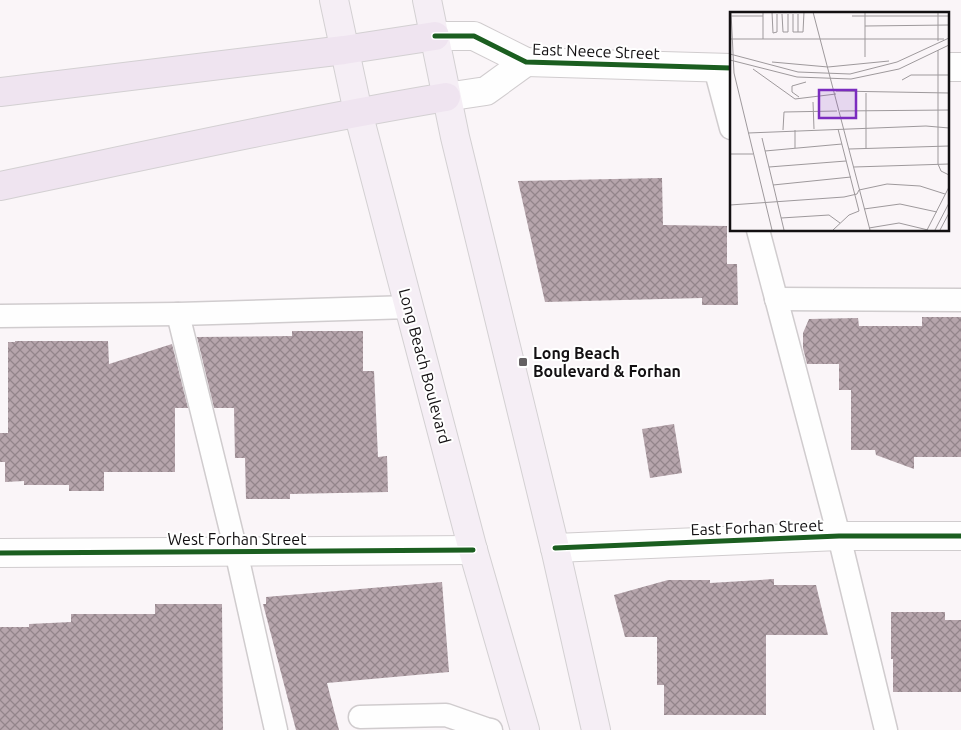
<svg xmlns="http://www.w3.org/2000/svg" width="961" height="730" font-family="Ubuntu,sans-serif">
<style>
.building{fill:url(#building-cross-hatch)}
.lines{fill:none;stroke-linecap:round;stroke-linejoin:round}
.lane-casing{stroke:#d0ccce;stroke-width:25}
.street-casing{stroke:#d0ccce;stroke-width:30}
.primary-casing{stroke:#d3d0d2;stroke-width:30}
.highway-casing{stroke:#d3d0d2;stroke-width:30}
.lane{stroke:#fefefe;stroke-width:22}
.street{stroke:#fefefe;stroke-width:28}
.primary{stroke:#f5eef5;stroke-width:28}
.highway{stroke:#efe4f0;stroke-width:28}
.cycleway-casing{stroke:#fff;stroke-width:8}
.cycleway{stroke:#1b5e20;stroke-width:5}
.poi-dot{fill:#646062;stroke:#fff;stroke-width:2}
.labels{text-anchor:middle;dominant-baseline:central;stroke-width:4;stroke-linejoin:round;paint-order:stroke}
.street-label{font-size:16px;fill:#131012;stroke:#fff}
.poi-label{font-size:16px;font-weight:bold;fill:#131012;stroke:#fff;text-anchor:start}
.inset-road{fill:none;stroke:#9e999c;stroke-width:1}
.view{fill:#7b2cbf;fill-opacity:0.15;stroke:#7b2cbf;stroke-width:2.5}
.inset-edge{fill:none;stroke:#131012;stroke-width:2.5}
</style>
<defs>
<pattern id="building-cross-hatch" width="8" height="8" patternUnits="userSpaceOnUse" patternTransform="scale(1.25)"><rect width="8" height="8" fill="#b6a5ac"/><path d="M0 0l8 8M0 8l8-8" fill="none" stroke="#93858b"/></pattern>
</defs>
<rect width="100%" height="100%" fill="#faf5f8"/>
<g class="building">
<path d="M662,178L663,225L727,226V264H737L738,305H702V298L545,302L518,181Z"/>
<path d="M922,317H961V457H914V469L876,455L875,450H851V390H839V364H807L803,348V333L809,319L858,318L859,326H922Z"/>
<path d="M292,331H363V371H374L378,457L387,456L388,492L290,494V499H246L245,458H235L234,408H214L197,337L292,336Z"/>
<path d="M15,341H108L109,364L172,344L188,408H175V472H104V491H69V485H24V481L5,482V462H0V433H8V342H15Z"/>
<path d="M674,424L682,473L650,478L642,429Z"/>
<path d="M774,579V585H816L828,635H766V715H664V685H657V637H625L614,595L668,580H710V583Z"/>
<path d="M442,582L449,672L327,683L339,730H296L263,604H266V597Z"/>
<path d="M155,604H222L223,730H0V627H29V624L71,622V614H155Z"/>
<path d="M891,612H945V620H961V692H893V659H891Z"/>
</g>
<g class="lines">
<g class="lane-casing">
<g id="lane">
<path d="M715,68L731,128"/>
<path d="M758,230L839,536L886,730"/>
<path d="M776,299L961,300"/>
<path d="M178,314L236,551L276,730"/>
<path d="M0,316L178,314L410,307"/>
<path d="M360,717L446,715L486,729L491,730"/>
</g>
</g>
<g class="street-casing">
<g id="street">
<path d="M435,36H474L526,62L731,68"/>
<path d="M947,67H961"/>
<path d="M446,97L486,91L526,62"/>
<path d="M555,548L839,536H961"/>
<path d="M0,553L473,550"/>
</g>
</g>
<g class="primary-casing">
<g id="primary">
<path d="M334,0L358,112L397,261L473,550L525,730"/>
<path d="M427,0L455,137L555,548L596,730"/>
</g>
</g>
<g class="highway-casing">
<g id="highway">
<path d="M0,92L344,50L435,36"/>
<path d="M0,186C149,155 297,122 446,97"/>
</g>
</g>
<use href="#lane" class="lane"/>
<use href="#street" class="street"/>
<use href="#primary" class="primary"/>
<use href="#highway" class="highway"/>
<g class="cycleway-casing">
<g id="cycleway">
<path d="M435,36H474L526,62L731,68"/>
<path d="M555,548L839,536H961"/>
<path d="M0,553L473,550"/>
</g>
</g>
<use href="#cycleway" class="cycleway"/>
</g>
<rect class="poi-dot" x="518" y="357" width="10" height="10" rx="2.5"/>
<g class="labels">
<g class="street-label">
<text transform="translate(596 51) rotate(2)">East Neece Street</text>
<text transform="translate(425 366) rotate(75)">Long Beach Boulevard</text>
<text transform="translate(757 527) rotate(-2)">East Forhan Street</text>
<text x="237" y="539">West Forhan Street</text>
</g>
<g class="poi-label">
<text x="533" y="353">Long Beach<tspan x="533" dy="18">Boulevard &amp; Forhan</tspan></text>
</g>
</g>
<g transform="translate(730 12)">
<rect width="219" height="219" fill="#faf5f8"/>
<path class="inset-road" d="M1,0L4,61L42,218M33,0V27M42,0L43,21L47,20V2M83,0L140,218M135,0V45M208,0V29M52,2L53,20H58V2M63,2V20H73L74,0M68,2V20M0,4H33M122,4H219M135,14L219,13M0,27H214M208,38V152L211,159L219,163M0,42L68,60L120,62L167,50L219,26M0,48L67,65L121,67L169,57L219,33M42,50L98,55L159,49M23,57L65,87L106,82M172,68L181,63H219M106,79L219,81M136,81V136M69,85L62,80V74L76,70M83,90L84,117M110,99L219,98M53,118L54,100L107,99M65,118V136M18,121L196,114L219,116M32,126L54,218M119,137L219,134M35,139L112,132M0,142H23M39,155L116,149M124,155L219,152M43,173L121,165M0,193L114,185L127,182L129,178L157,172L190,174L215,182M134,197L170,192L207,200M51,206L99,203L110,211M139,216L169,211L198,218M103,218L119,203L129,199L108,117M197,218L219,175M205,218L219,191M210,218L219,201"/>
<path class="view" d="M89,78H126V106H89Z"/>
<rect width="219" height="219" class="inset-edge"/>
</g>
</svg>
